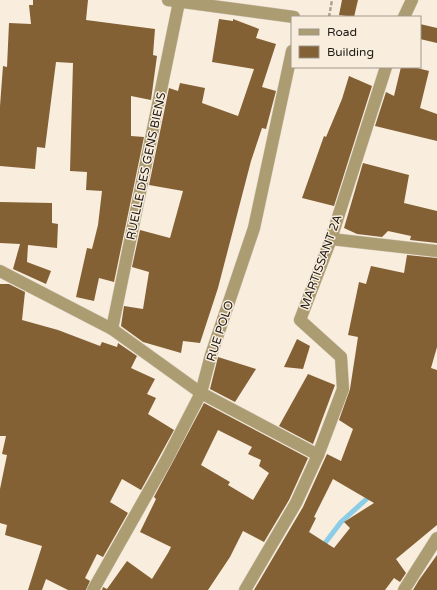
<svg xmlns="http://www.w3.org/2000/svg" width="437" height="590" font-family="'Varela Round',sans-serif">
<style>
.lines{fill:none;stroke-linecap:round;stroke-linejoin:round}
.stream{stroke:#8bcce6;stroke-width:5}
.building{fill:#836134;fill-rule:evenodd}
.minor-casing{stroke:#d6cbbe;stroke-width:13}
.path{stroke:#aaa195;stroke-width:2.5;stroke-dasharray:4 2;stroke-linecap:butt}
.minor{stroke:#ab9c71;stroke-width:12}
.labels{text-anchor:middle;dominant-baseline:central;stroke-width:3;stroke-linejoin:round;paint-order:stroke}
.street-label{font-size:12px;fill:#1d1914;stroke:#f9edde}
</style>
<rect width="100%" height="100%" fill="#f9edde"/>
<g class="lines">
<path class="stream" d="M322,547L341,522L371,495"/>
</g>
<g class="building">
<path d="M33,0H88L86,20L155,29L153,55L157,56L151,100L131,96V136L144,137L114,282L99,278L94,301L76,297L87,248L92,249L98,225L102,191L86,190L87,172L70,171L73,63L56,62L45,148L37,147L35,169L0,166V106L3,66L7,67L9,23L31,24L29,5H33Z"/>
<path d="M342,0H358L354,17L339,15Z"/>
<path d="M219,19L233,21V19L259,29L256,38L276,44L262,87L276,91L266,129L262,128L251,161L218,288L200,343L183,341L181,353L143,342L121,326L124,306L143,309L149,272L132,267L140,230L170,238L183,191L149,185L169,88L178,91L180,83L205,88L202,103L238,116L254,69L212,62Z"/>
<path d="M420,24L437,28V43L420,39Z"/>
<path d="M401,67H413L429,71L420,108L437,114V141L375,126L386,92L394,96Z"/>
<path d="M349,76L372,86L334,206L302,198L324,136L326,137L342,99Z"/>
<path d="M363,163L409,175L404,203L437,211V243L410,240L411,236L388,231L382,237L357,234L344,228Z"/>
<path d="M0,202L52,203V223L58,224L57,248L28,245L27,262L51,271L46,284L13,269L20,244L0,243Z"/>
<path d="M407,255L437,258V347L431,368L437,370V525L396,559L406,573L400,582L394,578L385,590H254L303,507L327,454L341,461L353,429L339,420L350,389L358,337L348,335L359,282L366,284L371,266L404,273ZM333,479L374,503L344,522L350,528L334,548L309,532L316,518L314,517Z"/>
<path d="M0,284H9L25,292L22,320L58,330L100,346L102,342L117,347L118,343L137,356L131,368L155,379L147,394L156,398L148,414L174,430L141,490L122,479L110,502L128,513L103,557L97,554L85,578L90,581L86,590H68L46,579L42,590H28L42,546L5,535L7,525L0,523V489L7,455L2,454L6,436H0Z"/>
<path d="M297,339L310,346L303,369L284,367Z"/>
<path d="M218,357L256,369L235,402L210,389Z"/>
<path d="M308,374L335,385L313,444L279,426Z"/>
<path d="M204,403L308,458L289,500L264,542L243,531L230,557L208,590H102L103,587L107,589L127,561L152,579L168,553L171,547L140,532L156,499L154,497ZM218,430L252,447L248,454L261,460L259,466L269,473L253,500L228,485L230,482L201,465Z"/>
<path d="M437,555V590H413L419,580Z"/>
</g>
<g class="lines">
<g class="minor-casing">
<g id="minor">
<path d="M168,0L294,17"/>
<path d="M404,17L412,0"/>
<path d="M331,239L437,251"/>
<path d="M0,271L112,329L201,393L318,455"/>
<path d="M112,329L179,2"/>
<path d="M93,590L167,459L201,393L211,355L254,228L292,51"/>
<path d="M245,590L296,503L318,455L343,389L341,357L300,320L331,239L386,67"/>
<path d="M404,590L437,538"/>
</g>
</g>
<path class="path" d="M329,17L332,0"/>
<use href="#minor" class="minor"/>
</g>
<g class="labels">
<g class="street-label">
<text transform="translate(146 166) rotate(-78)">RUELLE DES GENS BIENS</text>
<text transform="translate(321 262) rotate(-70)">MARTISSANT 2A</text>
<text transform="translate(220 331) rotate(-72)">RUE POLO</text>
</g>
</g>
<rect x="291" y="16" width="130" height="52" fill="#f9edde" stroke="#a1988d"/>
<rect x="299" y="29" width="20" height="6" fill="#ab9c71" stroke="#a1988d"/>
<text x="327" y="36" font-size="12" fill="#1d1914">Road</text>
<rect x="299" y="46" width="20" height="12" fill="#836134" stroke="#a1988d"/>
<text x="327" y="56" font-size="12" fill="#1d1914">Building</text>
</svg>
